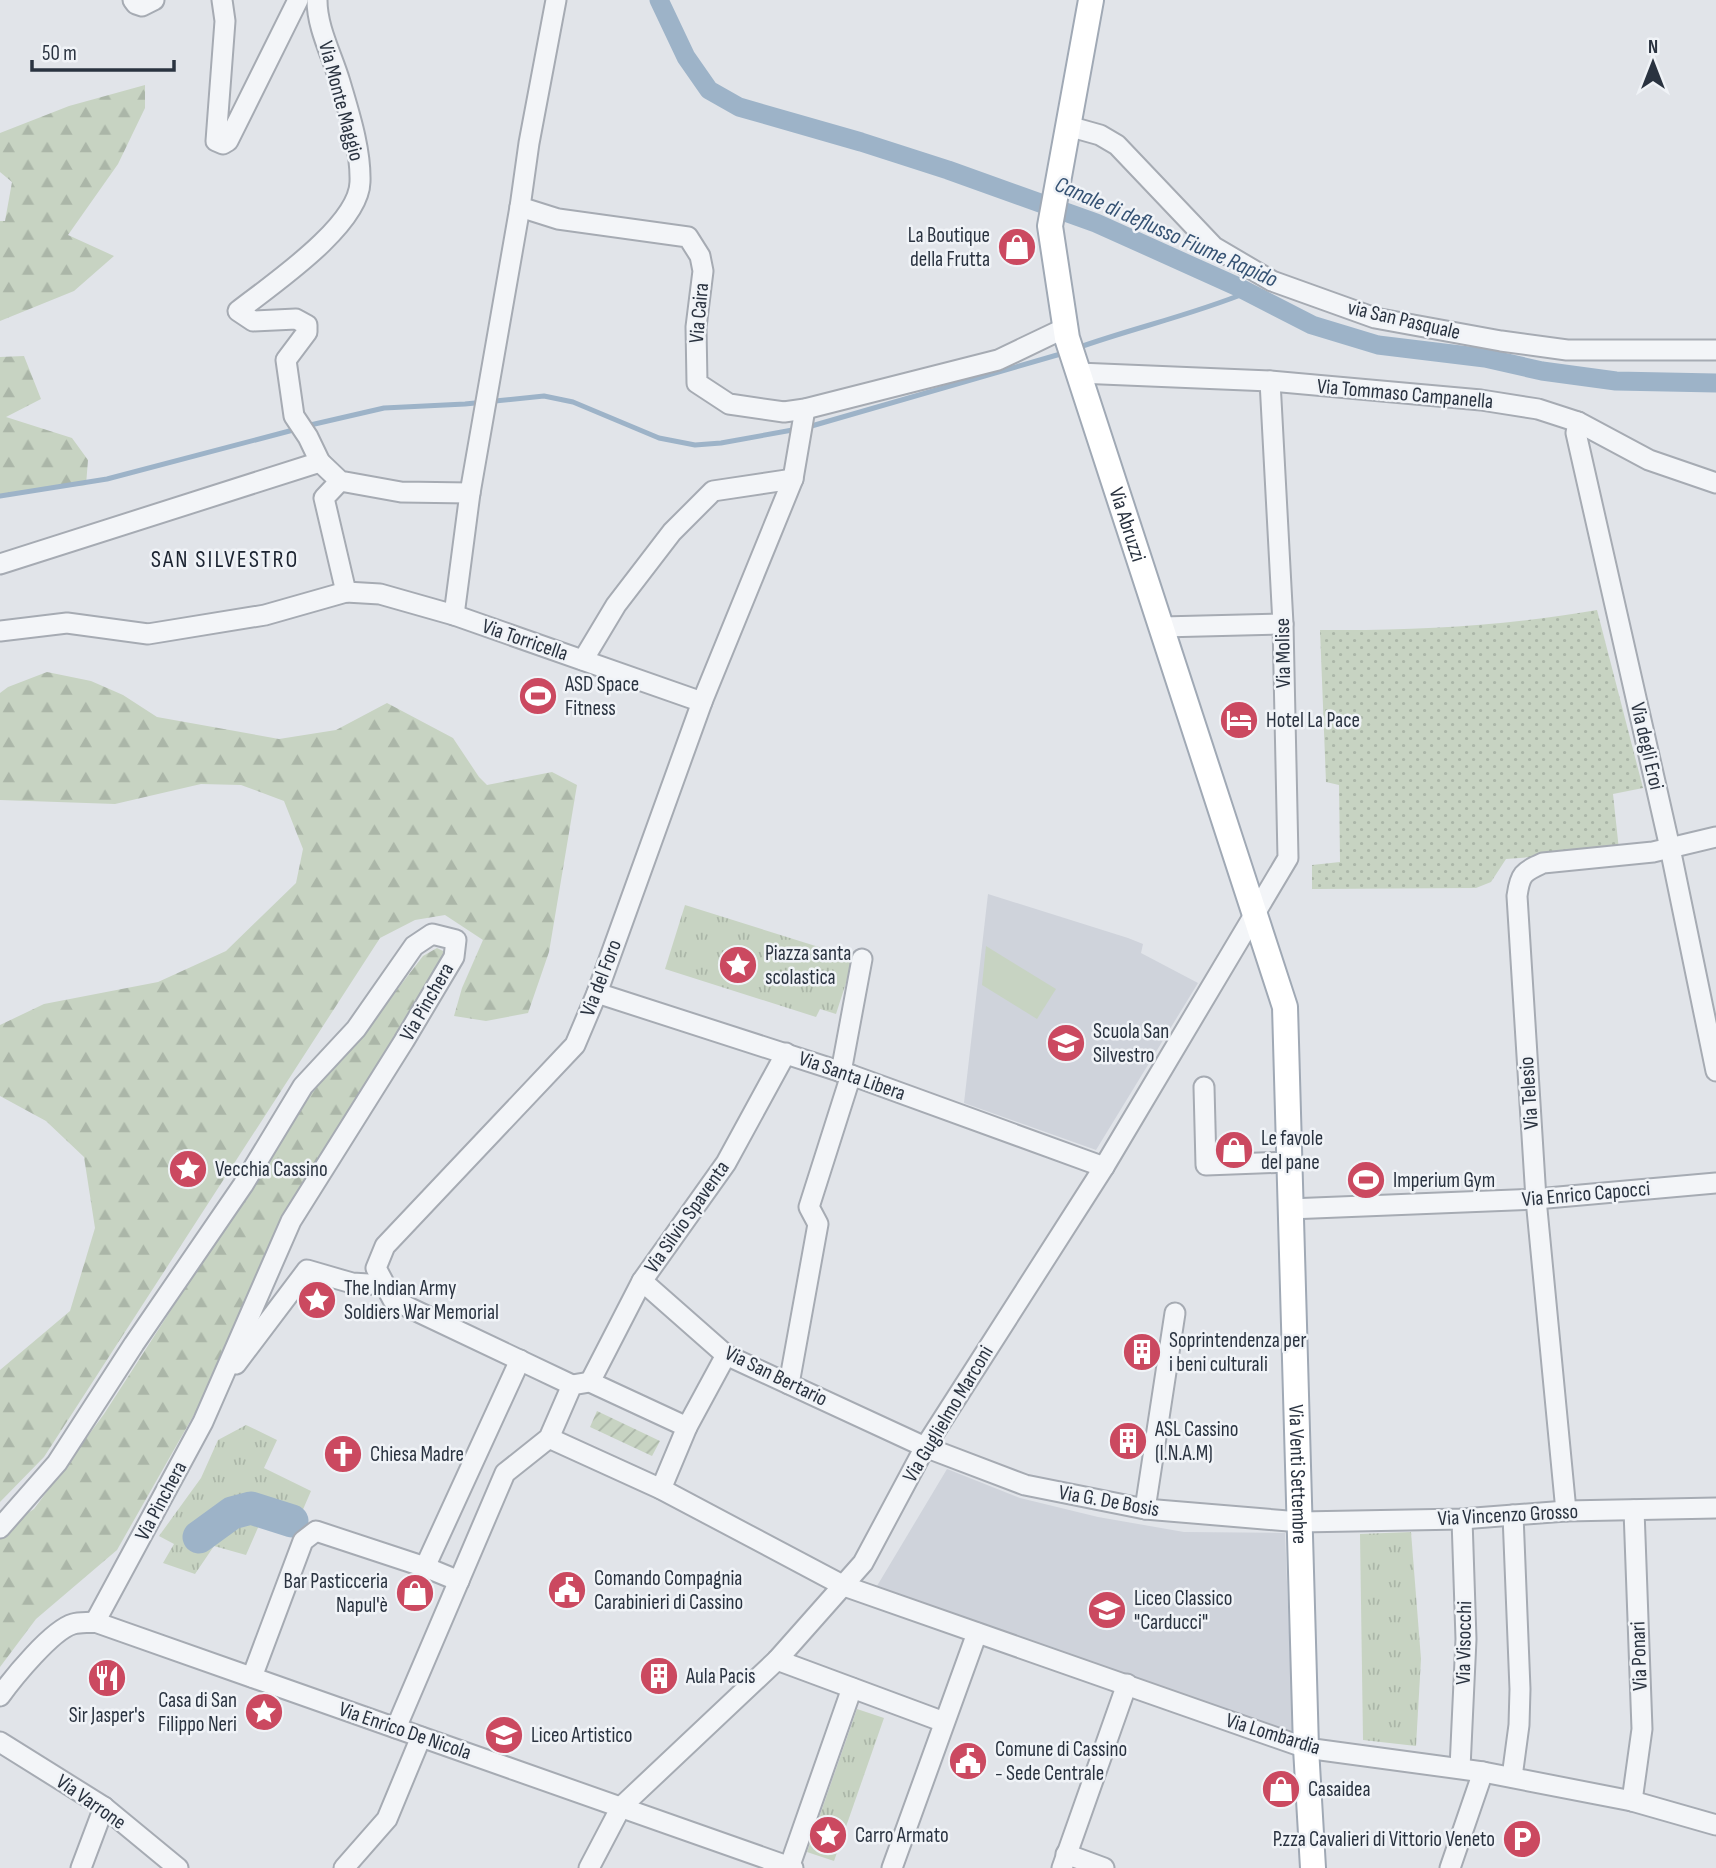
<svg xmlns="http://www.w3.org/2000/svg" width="1716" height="1868" font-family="'Sofia Sans Condensed',sans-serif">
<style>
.built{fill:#cfd3db}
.grass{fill:url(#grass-dots)}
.forest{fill:url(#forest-firs)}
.park{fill:url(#park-tufts)}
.garden{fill:url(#garden-furrows)}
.pitch{fill:#c7d3c2}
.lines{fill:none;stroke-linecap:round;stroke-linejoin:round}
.stream{stroke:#9db3c8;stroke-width:5}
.canal{stroke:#9db3c8;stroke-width:19}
.river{stroke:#9db3c8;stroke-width:33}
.minor-casing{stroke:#a6abb3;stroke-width:23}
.major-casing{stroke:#a0a9b5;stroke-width:28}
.minor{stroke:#f3f5f8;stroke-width:19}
.major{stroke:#fff;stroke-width:24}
.labels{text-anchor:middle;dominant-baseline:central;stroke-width:5;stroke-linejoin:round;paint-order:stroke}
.street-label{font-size:21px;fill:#2a3340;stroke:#f0f3f7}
.poi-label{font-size:21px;fill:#2a3340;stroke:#f0f3f7;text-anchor:start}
.water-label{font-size:23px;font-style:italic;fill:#355273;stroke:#f0f3f7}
.quarter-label{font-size:24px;letter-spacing:2px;fill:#1c2431;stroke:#f0f3f7}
</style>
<defs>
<pattern id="grass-dots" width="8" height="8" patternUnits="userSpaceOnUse" patternTransform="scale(1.75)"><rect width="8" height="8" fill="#c7d3c2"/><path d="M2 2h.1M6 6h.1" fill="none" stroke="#abb6a8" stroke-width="1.8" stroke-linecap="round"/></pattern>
<pattern id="forest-firs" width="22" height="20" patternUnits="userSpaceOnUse" patternTransform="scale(1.75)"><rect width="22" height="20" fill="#c7d3c2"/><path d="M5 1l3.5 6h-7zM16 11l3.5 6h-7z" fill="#abb6a8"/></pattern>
<pattern id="park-tufts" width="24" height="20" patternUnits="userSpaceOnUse" patternTransform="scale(1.75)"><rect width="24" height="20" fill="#c7d3c2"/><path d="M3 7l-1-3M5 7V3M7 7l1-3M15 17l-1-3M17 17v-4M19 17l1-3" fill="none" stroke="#abb6a8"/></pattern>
<pattern id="garden-furrows" width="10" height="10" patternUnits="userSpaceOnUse" patternTransform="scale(1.75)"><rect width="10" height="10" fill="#c7d3c2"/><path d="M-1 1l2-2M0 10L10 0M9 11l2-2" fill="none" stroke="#abb6a8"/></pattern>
</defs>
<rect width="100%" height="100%" fill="#e1e4e9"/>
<g class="built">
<path d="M988,894L1128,938L1143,944L1141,953L1198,983L1096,1150L964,1103Z"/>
<path d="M947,1469L1020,1498L1098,1517L1184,1532L1285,1533L1293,1732L980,1630L874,1591Z"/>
</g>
<path class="grass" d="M1597,610L1643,788L1613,794L1619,850L1506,859L1491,882L1476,888L1312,889V865L1340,862L1339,785L1326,782L1320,630C1413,631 1505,626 1597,610Z"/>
<g class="forest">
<path d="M145,85V108L118,164L68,235L114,256L74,291L0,321V221H5L12,182L0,172V133L69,106Z"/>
<path d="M24,356L41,399L6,417L72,438L88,460L86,485L0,494V357Z"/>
<path d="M47,672L91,681L123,695L157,717L279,739L336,730L387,703L453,738L479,777L487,785L552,772L577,785L549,952L528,1013L486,1021L454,1016L462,988L483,940L445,915L415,920L380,938L44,1457L0,1502V1370L70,1311L95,1228L84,1157L46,1121L0,1096V1025L44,1004L158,982L226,951L296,883L303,849L284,801L241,785L201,784L115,804L0,800V693L8,687Z"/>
<path d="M437,948L445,952L435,975L275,1234L200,1404L117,1550L36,1619L0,1667V1531L34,1509L104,1414L323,1074L347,1055L423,956Z"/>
</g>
<g class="park">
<path d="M685,905L854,958L836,1014L820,1009L816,1017L665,969Z"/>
<path d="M246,1425L277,1440L264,1468L311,1491L292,1535L260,1523L246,1555L214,1546L195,1574L163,1563L174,1544L159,1536L201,1478L218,1440Z"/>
<path d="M1411,1532L1421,1659L1416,1746L1363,1740L1360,1534Z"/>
<path d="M857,1709L884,1718L834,1861L807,1852Z"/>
</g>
<path class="garden" d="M597,1411L660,1441L652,1456L590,1427Z"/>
<path class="pitch" d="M986,946L1056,989L1037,1019L982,985Z"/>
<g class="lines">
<g class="stream">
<path d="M1077,348C1133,328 1192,315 1248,292"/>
<path d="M306,426L384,408L465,404L544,396L573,402L659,438L695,445L721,443L798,429"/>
<path d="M808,427L1064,353"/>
<path d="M0,496L107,479L297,429"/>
</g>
<path class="canal" d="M659,0L686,57L709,90L739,107L861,142L948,170L1096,223L1236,286L1312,325L1378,345L1485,358L1542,371L1616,381L1716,383"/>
<path class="river" d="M199,1537L232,1513L251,1508L292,1521"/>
<g class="minor-casing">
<g id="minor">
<path d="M133,0L136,4L142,6L154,0"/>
<path d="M222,0L225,21L216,141L223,144L228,141L298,0"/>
<path d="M317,0C317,28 332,55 340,82C349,113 361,149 360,182C359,226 271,285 238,311L253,321L296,319L307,325V332L286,360L294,416L308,437L320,462L340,481L401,492L470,493"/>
<path d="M556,0L529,143L520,207L558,219L688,237L700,256L703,271L696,327L697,383L729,404L784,412L805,409L998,360L1067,327"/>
<path d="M1068,126L1100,135L1117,145L1214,247L1272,281L1375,318L1501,341L1567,350H1716"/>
<path d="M1078,373L1270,381L1481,400L1538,409L1578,422L1649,460L1716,483"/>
<path d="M1578,422L1576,433L1670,848L1716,1071"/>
<path d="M340,481L324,498L346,592"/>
<path d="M0,564L320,462"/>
<path d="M454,615L470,493L520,207"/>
<path d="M1162,627L1283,624"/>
<path d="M0,631L67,623L148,634L265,615L346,592L380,594L454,615L702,702"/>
<path d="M583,660L616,605L672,532L713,491L793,479"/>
<path d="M597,993L851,1075L1104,1167"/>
<path d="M841,1072L862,959"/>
<path d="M1204,1087L1206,1165L1288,1162"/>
<path d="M1289,1209L1536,1199L1716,1183"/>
<path d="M642,1281L726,1355L925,1447L1025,1485L1145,1509L1300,1522L1462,1519L1566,1511L1716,1508"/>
<path d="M236,1364L307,1270L352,1283L385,1285"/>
<path d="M590,1382L642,1281L726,1163L786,1053"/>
<path d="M789,1384L818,1224L809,1207L851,1075"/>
<path d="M572,1385L393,1300L376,1268L385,1246L575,1045L597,993L702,702L793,479L805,409"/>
<path d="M687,1427L726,1355"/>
<path d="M549,1438L661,1489L844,1586L1306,1748L1483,1772L1632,1801L1716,1825"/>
<path d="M1145,1509L1175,1313"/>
<path d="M1566,1511L1536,1199L1517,896C1520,874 1523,872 1543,863L1653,852L1716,837"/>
<path d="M0,1528L57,1463L134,1344L243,1185L303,1086L356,1029L414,946L432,934L456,940L454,957L404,1041L291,1221L203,1422L95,1622"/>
<path d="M425,1567L520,1360"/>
<path d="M777,1660L944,1722"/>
<path d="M252,1677L303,1541L316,1531L425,1567L459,1581"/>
<path d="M0,1696C13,1678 52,1630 73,1624C80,1622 88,1623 95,1622L793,1868"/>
<path d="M396,1728L505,1473L549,1438L572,1385L590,1382L687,1427L661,1489"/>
<path d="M0,1742L104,1807L178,1868"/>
<path d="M1460,1768L1466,1639L1462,1519"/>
<path d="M1512,1777L1519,1725L1520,1689L1513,1515"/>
<path d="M1632,1801L1642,1729L1634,1510"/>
<path d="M1066,1854L1104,1868"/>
<path d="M81,1868L104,1807"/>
<path d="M344,1868L387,1819L421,1737"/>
<path d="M589,1868L621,1807L777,1660L863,1563L925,1447L1104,1167L1288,858L1283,624L1270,381"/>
<path d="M789,1868L852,1688"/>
<path d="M892,1868L977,1633"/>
<path d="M1062,1868L1127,1684"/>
<path d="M1450,1868L1483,1772"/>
</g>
</g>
<g class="major-casing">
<g id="major">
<path id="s1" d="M1091,0L1050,226L1067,338L1285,1007L1306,1748L1313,1868"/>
</g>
</g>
<use href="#minor" class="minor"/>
<use href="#major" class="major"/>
</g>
<defs>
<g id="shop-disc" transform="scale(2.0125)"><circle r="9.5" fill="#cb4960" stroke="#f0f3f7"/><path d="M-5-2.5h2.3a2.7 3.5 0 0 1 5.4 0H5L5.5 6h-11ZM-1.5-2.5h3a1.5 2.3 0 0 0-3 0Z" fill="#fff"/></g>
<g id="stadium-disc" transform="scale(2.0125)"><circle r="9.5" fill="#cb4960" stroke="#f0f3f7"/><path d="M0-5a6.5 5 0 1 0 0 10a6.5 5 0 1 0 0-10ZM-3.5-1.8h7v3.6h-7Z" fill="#fff"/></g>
<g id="hotel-disc" transform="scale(2.0125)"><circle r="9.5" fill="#cb4960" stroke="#f0f3f7"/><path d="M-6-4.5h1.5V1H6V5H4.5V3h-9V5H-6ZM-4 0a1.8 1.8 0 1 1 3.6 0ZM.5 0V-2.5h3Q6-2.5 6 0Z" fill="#fff"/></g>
<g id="sight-disc" transform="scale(2.0125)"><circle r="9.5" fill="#cb4960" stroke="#f0f3f7"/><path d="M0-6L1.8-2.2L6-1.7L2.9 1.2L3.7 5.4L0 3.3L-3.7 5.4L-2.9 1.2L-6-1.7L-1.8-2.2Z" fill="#fff"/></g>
<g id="school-disc" transform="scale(2.0125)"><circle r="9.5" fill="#cb4960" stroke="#f0f3f7"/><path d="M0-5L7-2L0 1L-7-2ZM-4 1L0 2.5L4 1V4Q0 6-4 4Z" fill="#fff"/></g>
<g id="building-disc" transform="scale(2.0125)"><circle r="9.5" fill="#cb4960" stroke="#f0f3f7"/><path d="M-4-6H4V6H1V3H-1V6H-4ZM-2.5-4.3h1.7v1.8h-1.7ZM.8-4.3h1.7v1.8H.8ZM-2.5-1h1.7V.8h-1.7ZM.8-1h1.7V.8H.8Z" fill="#fff"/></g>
<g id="church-disc" transform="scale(2.0125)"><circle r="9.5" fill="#cb4960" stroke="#f0f3f7"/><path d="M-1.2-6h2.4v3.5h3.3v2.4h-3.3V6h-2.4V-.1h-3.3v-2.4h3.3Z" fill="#fff"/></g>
<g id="civic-disc" transform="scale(2.0125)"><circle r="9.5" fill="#cb4960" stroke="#f0f3f7"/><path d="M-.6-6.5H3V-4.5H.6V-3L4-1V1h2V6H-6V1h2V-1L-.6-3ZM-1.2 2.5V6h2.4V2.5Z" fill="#fff"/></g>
<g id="restaurant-disc" transform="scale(2.0125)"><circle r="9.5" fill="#cb4960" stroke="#f0f3f7"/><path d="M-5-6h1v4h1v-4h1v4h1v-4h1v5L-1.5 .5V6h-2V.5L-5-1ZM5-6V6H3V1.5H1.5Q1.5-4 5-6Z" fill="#fff"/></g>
<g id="parking-disc" transform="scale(2.0125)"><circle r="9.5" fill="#cb4960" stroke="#f0f3f7"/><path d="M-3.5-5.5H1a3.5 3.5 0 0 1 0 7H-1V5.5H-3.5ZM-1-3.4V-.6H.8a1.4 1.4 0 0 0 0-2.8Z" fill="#fff"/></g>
</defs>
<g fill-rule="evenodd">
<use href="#shop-disc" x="1017" y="247"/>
<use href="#stadium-disc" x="538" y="696"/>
<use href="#hotel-disc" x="1239" y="720"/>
<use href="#sight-disc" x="738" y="965"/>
<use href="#school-disc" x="1066" y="1043"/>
<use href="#shop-disc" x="1234" y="1150"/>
<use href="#sight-disc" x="188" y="1169"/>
<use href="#stadium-disc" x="1366" y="1180"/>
<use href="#sight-disc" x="317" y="1300"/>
<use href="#building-disc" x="1142" y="1352"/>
<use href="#building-disc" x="1128" y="1441"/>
<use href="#church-disc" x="343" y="1454"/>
<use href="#civic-disc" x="567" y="1590"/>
<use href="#shop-disc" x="415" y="1593"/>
<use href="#school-disc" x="1107" y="1610"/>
<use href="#building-disc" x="659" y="1676"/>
<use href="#restaurant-disc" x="107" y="1678"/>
<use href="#sight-disc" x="264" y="1712"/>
<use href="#school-disc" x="504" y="1735"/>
<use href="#civic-disc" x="968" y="1761"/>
<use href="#shop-disc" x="1281" y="1789"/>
<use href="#sight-disc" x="828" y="1835"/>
<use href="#parking-disc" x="1522" y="1839"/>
</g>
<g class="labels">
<g class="street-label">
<text transform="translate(341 101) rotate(75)">Via Monte Maggio</text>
<text transform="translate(699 313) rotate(-85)">Via Caira</text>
<text transform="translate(1404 320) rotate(13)">via San Pasquale</text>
<text transform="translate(1405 394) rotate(5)">Via Tommaso Campanella</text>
<text stroke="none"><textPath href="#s1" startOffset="539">Via Abruzzi</textPath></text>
<text transform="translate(525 640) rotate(19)">Via Torricella</text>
<text transform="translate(1283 653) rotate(-91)">Via Molise</text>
<text transform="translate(1647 746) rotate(77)">Via degli Eroi</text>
<text transform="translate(601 978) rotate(-69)">Via del Foro</text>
<text transform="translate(427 1002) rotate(-60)">Via Pinchera</text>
<text transform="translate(852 1076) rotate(19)">Via Santa Libera</text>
<text transform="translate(1529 1093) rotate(-94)">Via Telesio</text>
<text transform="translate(1586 1194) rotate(-5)">Via Enrico Capocci</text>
<text transform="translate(687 1217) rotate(-55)">Via Silvio Spaventa</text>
<text transform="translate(776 1376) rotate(26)">Via San Bertario</text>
<text transform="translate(948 1414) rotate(-59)">Via Guglielmo Marconi</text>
<text stroke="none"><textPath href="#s1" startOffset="1514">Via Venti Settembre</textPath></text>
<text transform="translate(161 1501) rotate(-62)">Via Pinchera</text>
<text transform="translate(1109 1501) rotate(10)">Via G. De Bosis</text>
<text transform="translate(1508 1515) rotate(-3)">Via Vincenzo Grosso</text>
<text transform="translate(1464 1643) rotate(-89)">Via Visocchi</text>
<text transform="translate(1639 1656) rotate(-92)">Via Ponari</text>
<text transform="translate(405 1731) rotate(19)">Via Enrico De Nicola</text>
<text transform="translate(1273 1734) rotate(17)">Via Lombardia</text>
<text transform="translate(91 1802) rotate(35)">Via Varrone</text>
</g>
<g class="poi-label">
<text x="990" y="235" text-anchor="end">La Boutique<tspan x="990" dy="24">della Frutta</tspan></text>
<text x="565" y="684">ASD Space<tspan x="565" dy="24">Fitness</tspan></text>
<text x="1266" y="720">Hotel La Pace</text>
<text x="765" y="953">Piazza santa<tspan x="765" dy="24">scolastica</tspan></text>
<text x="1093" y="1031">Scuola San<tspan x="1093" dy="24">Silvestro</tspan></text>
<text x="1261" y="1138">Le favole<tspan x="1261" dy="24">del pane</tspan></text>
<text x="215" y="1169">Vecchia Cassino</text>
<text x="1393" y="1180">Imperium Gym</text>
<text x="344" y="1288">The Indian Army<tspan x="344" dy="24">Soldiers War Memorial</tspan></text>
<text x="1169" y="1340">Soprintendenza per<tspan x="1169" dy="24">i beni culturali</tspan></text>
<text x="1155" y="1429">ASL Cassino<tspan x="1155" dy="24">(I.N.A.M)</tspan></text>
<text x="370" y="1454">Chiesa Madre</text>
<text x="594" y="1578">Comando Compagnia<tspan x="594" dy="24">Carabinieri di Cassino</tspan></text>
<text x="388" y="1581" text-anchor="end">Bar Pasticceria<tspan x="388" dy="24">Napul'è</tspan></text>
<text x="1134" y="1598">Liceo Classico<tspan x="1134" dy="24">"Carducci"</tspan></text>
<text x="686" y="1676">Aula Pacis</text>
<text x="237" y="1700" text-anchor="end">Casa di San<tspan x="237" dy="24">Filippo Neri</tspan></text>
<text x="107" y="1715" text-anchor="middle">Sir Jasper's</text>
<text x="531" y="1735">Liceo Artistico</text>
<text x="995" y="1749">Comune di Cassino<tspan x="995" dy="24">- Sede Centrale</tspan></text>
<text x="1308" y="1789">Casaidea</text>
<text x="855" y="1835">Carro Armato</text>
<text x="1495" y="1839" text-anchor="end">P.zza Cavalieri di Vittorio Veneto</text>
</g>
<g class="water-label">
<text transform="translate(1166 232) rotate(24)">Canale di deflusso Fiume Rapido</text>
</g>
<g class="quarter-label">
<text x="225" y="559">SAN SILVESTRO</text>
</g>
</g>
<g transform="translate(1653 63)" stroke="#f0f3f7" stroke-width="5" paint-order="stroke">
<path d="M0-5L12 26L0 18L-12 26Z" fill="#2a3340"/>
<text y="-10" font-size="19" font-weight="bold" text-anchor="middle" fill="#2a3340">N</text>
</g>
<path d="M32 60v10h142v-10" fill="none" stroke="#2a3340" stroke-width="3.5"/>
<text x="42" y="60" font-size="21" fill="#2a3340" stroke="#f0f3f7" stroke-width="5" paint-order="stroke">50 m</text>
</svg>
